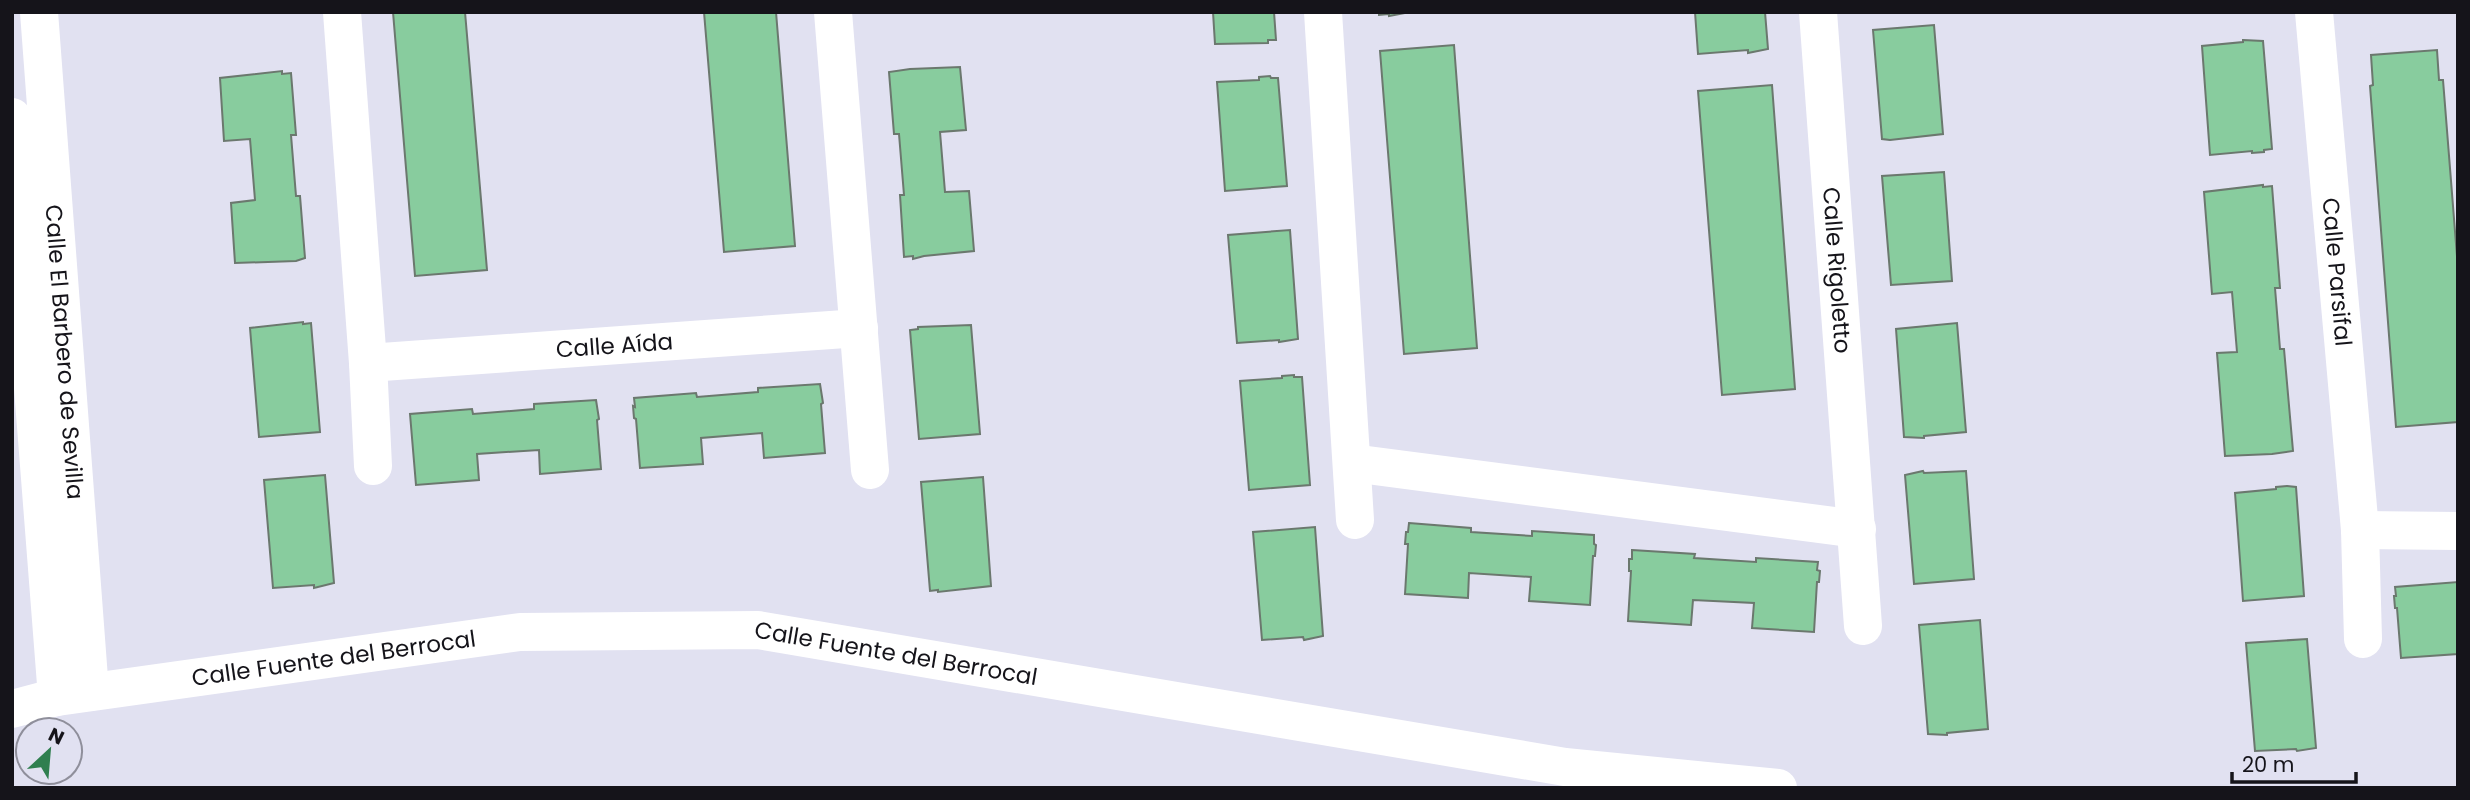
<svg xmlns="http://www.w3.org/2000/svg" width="2470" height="800" font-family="Poppins,sans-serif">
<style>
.building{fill:#88cc9e;stroke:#6b786e;stroke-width:2}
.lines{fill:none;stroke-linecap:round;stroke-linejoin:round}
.minor{stroke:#fff;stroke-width:38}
.labels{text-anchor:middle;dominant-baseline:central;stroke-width:5;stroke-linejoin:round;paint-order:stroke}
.street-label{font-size:23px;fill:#15141a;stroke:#e1e1f1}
</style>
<rect width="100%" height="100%" fill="#e1e1f1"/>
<g class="building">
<path d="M393,12H465L487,270L415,276Z"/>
<path d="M704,12H776L795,246L724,252Z"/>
<path d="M1213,12H1274L1276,40H1268V43L1215,44Z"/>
<path d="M1379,12H1410L1389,16V14L1379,15Z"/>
<path d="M1695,12H1765L1768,49L1748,53V50L1698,54Z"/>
<path d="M1934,25L1943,134L1890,140L1882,139L1873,30Z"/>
<path d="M2243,40L2263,41L2272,149L2264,150V152L2252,153V151L2210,155L2202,46L2243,42Z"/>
<path d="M1454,45L1477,348L1404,354L1380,51Z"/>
<path d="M2437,50L2439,80H2443L2458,269V422L2396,427L2370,86L2373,85L2371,55Z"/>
<path d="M960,67L966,130L940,132L945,192L969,191L974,251L924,256L913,259V256L904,257L900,195H904L899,134H894L889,72L910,69Z"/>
<path d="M282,71V74L291,73L296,135H291L296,196H300L305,258L296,261L235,263L231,203L255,200L250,139L224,141L220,78Z"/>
<path d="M1270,76L1271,78H1278L1287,186L1225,191L1217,82L1259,80V77Z"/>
<path d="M1772,85L1795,389L1722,395L1698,91Z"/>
<path d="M1944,172L1952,281L1891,285L1882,176Z"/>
<path d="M2263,185V187L2272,186L2280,288H2275L2280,349H2284L2293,451L2272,454L2225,456L2217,353L2237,352L2232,292L2212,294L2204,192Z"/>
<path d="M1290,230L1298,339L1279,342V340L1237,343L1228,235Z"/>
<path d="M303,322V324L311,323L320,432L259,437L250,328Z"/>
<path d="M1957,323L1966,432L1924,436V438L1904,437L1896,329Z"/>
<path d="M971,325L980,434L919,439L910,330L918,329V327Z"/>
<path d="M1294,375V377H1302L1310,485L1249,490L1240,381L1282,378V376Z"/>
<path d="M820,384L823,403L821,404L825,453L764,458L762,433L701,438L703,464L640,468L636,419L634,418L633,406L635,407L634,398L696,393L697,397L758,392V388Z"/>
<path d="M596,400L599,419L597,420L601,469L540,474L539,450L477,454L479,480L416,485L410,414L472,409L473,414L534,409V404Z"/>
<path d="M1923,471L1924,473L1966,471L1974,579L1914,584L1905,475Z"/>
<path d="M325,475L334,583L314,588V585L273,588L264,480Z"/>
<path d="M983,477L991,586L938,592V590L930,591L921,482Z"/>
<path d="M2287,486L2296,487L2304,596L2243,601L2235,493L2276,489V487Z"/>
<path d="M1409,523L1471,528V532L1532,536V531L1594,535V544L1596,545L1595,556H1593L1590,605L1529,601L1531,577L1469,573L1468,598L1405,594L1408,544H1405L1406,532H1408Z"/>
<path d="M1315,527L1323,636L1304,640L1303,637L1262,640L1253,532Z"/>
<path d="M1632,550L1695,554L1694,558L1756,562V558L1818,562L1817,570L1820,571L1819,582H1817L1814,632L1752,628L1754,603L1693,600L1691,625L1628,621L1631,571H1629V559H1632Z"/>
<path d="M2458,582V654L2401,658L2397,608H2395L2394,596H2396L2395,587Z"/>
<path d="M1980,620L1988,729L1947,733V735L1928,734L1919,625Z"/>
<path d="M2307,639L2316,748L2297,751L2296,749L2255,751L2246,643Z"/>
</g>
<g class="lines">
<g class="minor">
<path id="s1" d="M39,12L90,692"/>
<path d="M342,12L368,363L373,466"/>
<path d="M833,12L870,470"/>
<path d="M1323,12L1355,520"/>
<path id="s2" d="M1818,12L1863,626"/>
<path id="s3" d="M2314,12L2360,530L2363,639"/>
<path d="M12,117L57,697"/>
<path id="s4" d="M368,363L859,328"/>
<path d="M1352,463L1857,529"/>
<path d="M2360,530L2458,531"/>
<path id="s5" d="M12,709L57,697L520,632L758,630L1565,767L1778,788"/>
</g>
</g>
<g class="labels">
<g class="street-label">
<text stroke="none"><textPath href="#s2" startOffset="259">Calle Rigoletto</textPath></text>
<text stroke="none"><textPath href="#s3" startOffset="261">Calle Parsifal</textPath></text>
<text stroke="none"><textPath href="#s4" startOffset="247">Calle Aída</textPath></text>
<text stroke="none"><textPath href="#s1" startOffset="341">Calle El Barbero de Sevilla</textPath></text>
<text stroke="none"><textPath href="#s5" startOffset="892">Calle Fuente del Berrocal</textPath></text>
<text stroke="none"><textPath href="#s5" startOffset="326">Calle Fuente del Berrocal</textPath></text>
</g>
</g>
<rect width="2470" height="800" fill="none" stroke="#15141a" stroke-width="28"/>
<g transform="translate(49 751) rotate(26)"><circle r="33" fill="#e1e1f1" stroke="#8f8f9b" stroke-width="2"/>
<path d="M0-5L12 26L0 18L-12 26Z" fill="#2f7f4f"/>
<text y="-10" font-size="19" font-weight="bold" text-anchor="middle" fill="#15141a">N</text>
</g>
<path d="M2232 772v10h124v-10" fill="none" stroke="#15141a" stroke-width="3.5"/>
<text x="2242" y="772" font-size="21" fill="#15141a" stroke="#e1e1f1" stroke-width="5" paint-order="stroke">20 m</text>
</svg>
